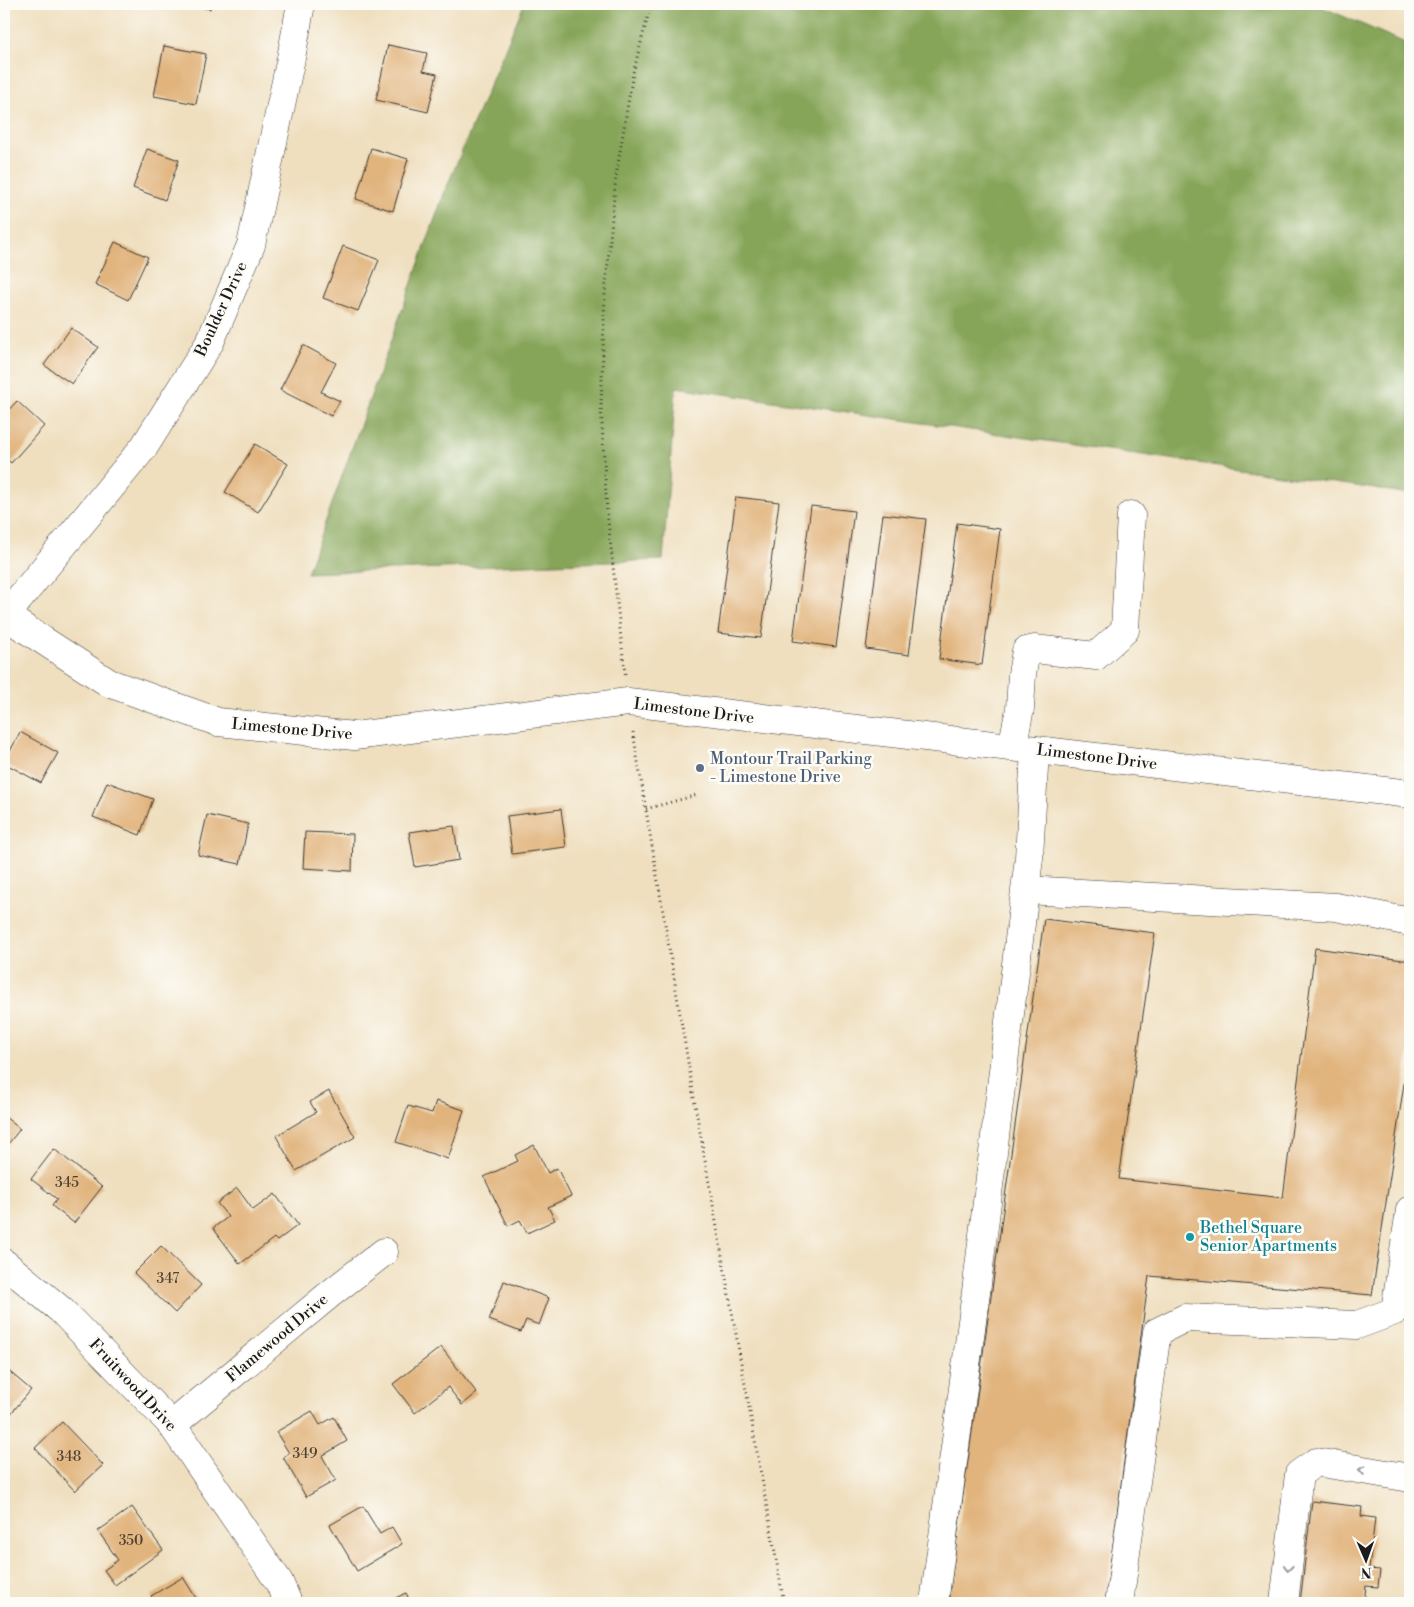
<svg xmlns="http://www.w3.org/2000/svg" width="1414" height="1607" font-family="'Libre Bodoni',serif">
<style>
.forest{fill:#86a559;stroke:#51603a}
.building{fill:#e1b47d}
.lines{fill:none;stroke-linecap:round;stroke-linejoin:round}
.minor-casing{stroke:#3c3934;stroke-width:29}
.path{stroke:#3c3934;stroke-width:3;stroke-dasharray:1 4;stroke-linecap:butt}
.minor{stroke:#fff;stroke-width:28}
.oneway{stroke:#999}
.service-dot{fill:#5c6f8a;stroke:#fdfcf7;stroke-width:2}
.culture-dot{fill:#0f9aa8;stroke:#fdfcf7;stroke-width:2}
.labels{text-anchor:middle;dominant-baseline:central;stroke-width:5;stroke-linejoin:round;paint-order:stroke}
.number-label{font-size:14px;fill:#4d4234}
.street-label{font-size:16px;fill:#1c1c1c;stroke:#fdfcf7}
.service-label{font-size:16px;fill:#4e5e75;stroke:#fdfcf7;text-anchor:start}
.culture-label{font-size:16px;fill:#0d838f;stroke:#fdfcf7;text-anchor:start}
</style>
<rect width="100%" height="100%" fill="#fdfcf7"/>
<filter id="ink" filterUnits="userSpaceOnUse"><feTurbulence type="fractalNoise" baseFrequency=".02" numOctaves="2"/><feDisplacementMap in="SourceGraphic" scale="10" xChannelSelector="R" yChannelSelector="G"/><feConvolveMatrix kernelMatrix="1 2 1 2 8 2 1 2 1" color-interpolation-filters="sRGB"/></filter>
<filter id="wash" filterUnits="userSpaceOnUse"><feTurbulence type="fractalNoise" baseFrequency=".0096" numOctaves="4" result="noise"/><feDisplacementMap in="SourceGraphic" scale="20" xChannelSelector="R" yChannelSelector="G"/><feGaussianBlur stdDeviation="1.12" result="paint"/><feColorMatrix in="noise" values="0 0 0 0 0 0 0 0 0 0 0 0 0 0 0 0 0 1.4 0 .05"/><feComposite in="paint" operator="in"/></filter>
<g filter="url(#wash)">
<rect width="100%" height="100%" fill="#efdfbf"/>
<path class="forest" d="M524,4H1315L1410,45V494L676,387L663,560L307,573L445,191Z"/>
<g id="blocks">
<g class="building">
<path d="M184,4H211L210,9Z"/>
<path d="M388,45L427,53L423,71L437,74L428,112L376,100Z"/>
<path d="M164,46L206,54L196,104L154,96Z"/>
<path d="M371,148L408,159L393,211L356,199Z"/>
<path d="M147,149L179,160L165,200L133,188Z"/>
<path d="M115,242L148,257L128,300L95,284Z"/>
<path d="M343,246L379,260L358,311L323,298Z"/>
<path d="M71,328L98,347L72,384L44,365Z"/>
<path d="M303,345L336,363L321,392L340,401L331,416L280,390Z"/>
<path d="M17,401L44,426L11,463L4,456V415Z"/>
<path d="M255,444L288,464L258,512L225,492Z"/>
<path d="M736,497L779,502L761,638L718,633Z"/>
<path d="M811,506L854,511L836,647L793,641Z"/>
<path d="M883,514L926,519L909,655L866,649Z"/>
<path d="M957,523L1000,529L982,665L939,659Z"/>
<path d="M20,732L58,753L41,783L4,763Z"/>
<path d="M107,782L153,799L140,835L93,817Z"/>
<path d="M561,809L566,847L512,854L507,816Z"/>
<path d="M207,815L248,824L240,864L198,855Z"/>
<path d="M454,826L459,860L415,867L409,832Z"/>
<path d="M305,832L353,834L352,871L303,868Z"/>
<path d="M1044,919L1155,933L1119,1179L1283,1198L1315,948L1410,961V1044L1372,1295L1149,1276L1105,1603H948Z"/>
<path d="M329,1091L355,1137L296,1171L276,1136L316,1112L310,1102Z"/>
<path d="M436,1101L464,1110L448,1159L396,1142L408,1106L432,1113Z"/>
<path d="M4,1116L20,1129L4,1149Z"/>
<path d="M534,1145L548,1173L557,1168L571,1196L548,1207L555,1220L527,1233L520,1220L508,1226L484,1177L518,1161L515,1155Z"/>
<path d="M54,1149L102,1187L74,1223L52,1206L57,1199L31,1179Z"/>
<path d="M237,1188L253,1210L275,1194L298,1225L277,1241L274,1238L240,1264L213,1228L228,1217L217,1203Z"/>
<path d="M161,1246L201,1285L175,1313L134,1273Z"/>
<path d="M504,1281L549,1298L539,1325L526,1320L521,1332L489,1320Z"/>
<path d="M441,1347L477,1393L462,1405L448,1387L415,1413L393,1384Z"/>
<path d="M4,1367L31,1390L7,1418L4,1416Z"/>
<path d="M312,1411L320,1425L334,1417L347,1441L322,1456L336,1480L306,1497L283,1457L289,1453L276,1432Z"/>
<path d="M62,1422L103,1465L75,1491L35,1448Z"/>
<path d="M1312,1501L1362,1507L1361,1516L1375,1518L1369,1569L1380,1570L1378,1587L1366,1586L1364,1603H1300Z"/>
<path d="M363,1506L380,1534L392,1527L402,1544L357,1571L330,1525Z"/>
<path d="M132,1507L163,1550L115,1585L104,1570L118,1560L98,1531Z"/>
<path d="M183,1577L199,1603H155L151,1596Z"/>
<path d="M406,1593L411,1603H385Z"/>
</g>
</g>
</g>
<g filter="url(#ink)">
<use href="#blocks" fill-opacity="0" stroke="#3c3934" stroke-width="1"/>
<g class="lines">
<g class="minor-casing">
<g id="minor">
<path d="M4,615L109,683L218,722L354,736L628,702L1410,794"/>
<path d="M5,616L144,447L210,342L251,245L291,58L301,4"/>
<path d="M1012,747L1020,709L1022,674L1026,651L1034,649L1096,656L1125,630L1131,515"/>
<path d="M1026,890L1336,907L1410,922"/>
<path d="M4,1263L61,1310L172,1425L279,1582L288,1603"/>
<path d="M172,1425L330,1294L384,1252"/>
<path d="M934,1603L976,1292L1029,858L1035,750"/>
<path d="M1119,1603L1157,1332L1185,1318L1357,1325L1395,1311L1410,1210"/>
<path d="M1284,1603L1299,1474L1316,1462L1410,1478"/>
</g>
</g>
<g class="path">
<path d="M625,674L607,512L601,407L605,293L616,176L633,73L651,4"/>
<path d="M633,732L696,1110L784,1603"/>
<path d="M646,809L697,795"/>
</g>
<use href="#minor" class="minor"/>
</g>
<defs><path id="oneway-chevron" d="M-2-3.5L2.5 0L-2 3.5" fill="none" stroke-width="1.6" stroke-linecap="round" stroke-linejoin="round" transform="scale(1.25)"/></defs>
<g class="oneway">
<use href="#oneway-chevron" transform="translate(1362 1470) rotate(-170)"/>
<use href="#oneway-chevron" transform="translate(1288 1568) rotate(97)"/>
</g>
</g>
<circle class="service-dot" cx="700" cy="768" r="5"/>
<circle class="culture-dot" cx="1190" cy="1237" r="5"/>
<g class="labels">
<g class="number-label">
<text x="67" y="1183">345</text>
<text x="168" y="1279">347</text>
<text x="305" y="1454">349</text>
<text x="69" y="1457">348</text>
<text x="131" y="1541">350</text>
</g>
<g class="street-label">
<text transform="translate(221 309) rotate(-65)">Boulder Drive</text>
<text transform="translate(694 711) rotate(7)">Limestone Drive</text>
<text transform="translate(292 729) rotate(5)">Limestone Drive</text>
<text transform="translate(1097 757) rotate(7)">Limestone Drive</text>
<text transform="translate(277 1338) rotate(-40)">Flamewood Drive</text>
<text transform="translate(133 1385) rotate(47)">Fruitwood Drive</text>
</g>
<g class="service-label">
<text x="710" y="759">Montour Trail Parking<tspan x="710" dy="18">- Limestone Drive</tspan></text>
</g>
<g class="culture-label">
<text x="1200" y="1228">Bethel Square<tspan x="1200" dy="18">Senior Apartments</tspan></text>
</g>
</g>
<rect width="1414" height="1607" fill="none" stroke="#fdfcf7" stroke-width="20"/>
<g transform="translate(1366 1560) rotate(178)" stroke="#fdfcf7" stroke-width="4" paint-order="stroke">
<path d="M0-4L9 19L0 12L-9 19Z" fill="#1c1c1c"/>
<text y="-8" font-size="14" font-weight="bold" text-anchor="middle" fill="#1c1c1c">N</text>
</g>
</svg>
